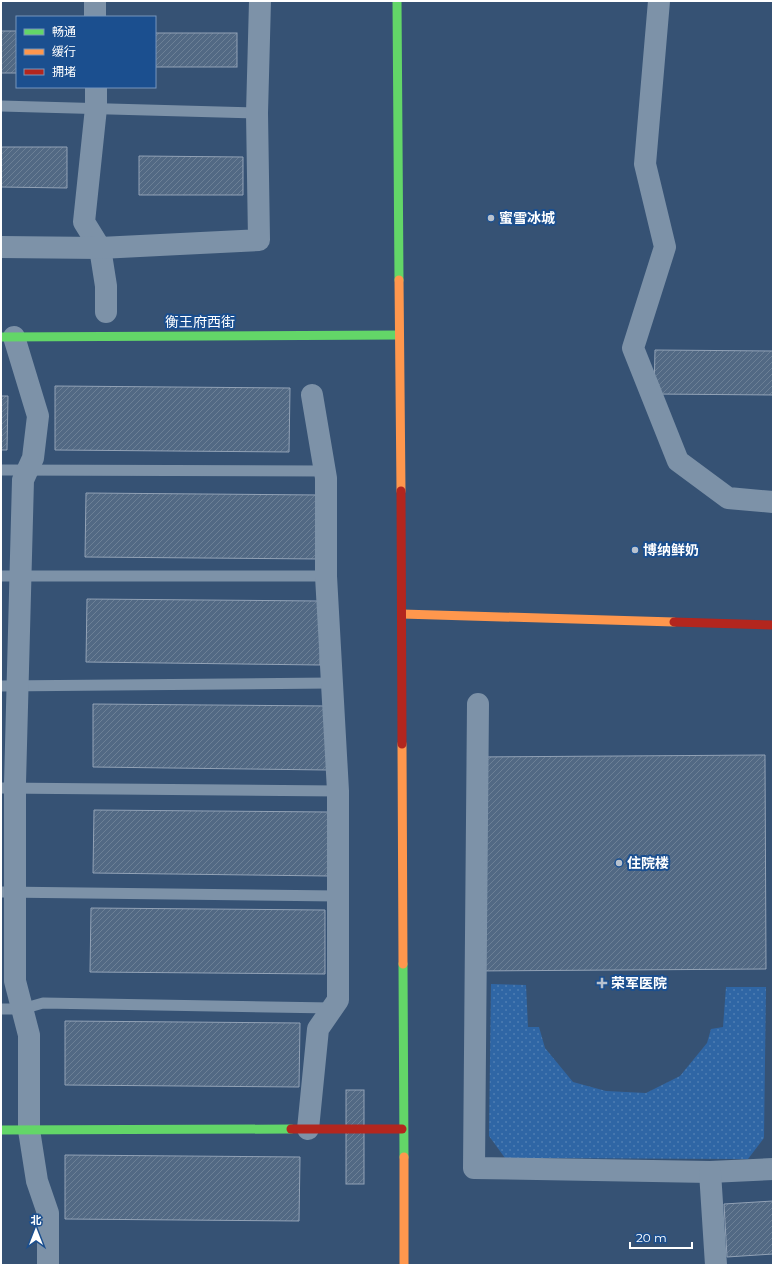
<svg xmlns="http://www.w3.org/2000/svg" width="774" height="1266" font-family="Montserrat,'Noto Sans SC',sans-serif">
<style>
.grass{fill:url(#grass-dots)}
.building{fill:url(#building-hatch);stroke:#92a2b6}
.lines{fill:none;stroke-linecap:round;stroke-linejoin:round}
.lane{stroke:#7d92a8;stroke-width:11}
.street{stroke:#7d92a8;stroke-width:22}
.fast{stroke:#63d668;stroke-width:9}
.slow{stroke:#ff974d;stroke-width:9}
.jam{stroke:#b3261e;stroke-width:9}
.poi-dot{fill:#b9c2ce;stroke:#1b4f8f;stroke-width:1.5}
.labels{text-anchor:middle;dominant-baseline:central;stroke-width:4;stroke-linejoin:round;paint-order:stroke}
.poi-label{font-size:14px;font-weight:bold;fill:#fff;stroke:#1b4f8f;text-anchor:start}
.street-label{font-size:14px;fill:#fff;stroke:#1b4f8f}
</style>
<defs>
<pattern id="grass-dots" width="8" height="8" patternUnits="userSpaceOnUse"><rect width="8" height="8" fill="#2f66a5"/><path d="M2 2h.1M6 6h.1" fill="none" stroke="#4e7db2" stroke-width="1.8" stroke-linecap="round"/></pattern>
<pattern id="building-hatch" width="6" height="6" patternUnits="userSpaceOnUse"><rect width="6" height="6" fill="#526984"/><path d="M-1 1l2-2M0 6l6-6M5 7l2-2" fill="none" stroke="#6c8096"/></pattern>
</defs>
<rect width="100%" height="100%" fill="#365274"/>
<path class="grass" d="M491,984L526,985L528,1027H539L545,1048L573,1082L606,1091L646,1093L680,1076L707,1043L711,1029L723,1027L726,987H766L764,1138L748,1159L505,1158L489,1136Z"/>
<g class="building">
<rect x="1" y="31" width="16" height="42"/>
<rect x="155" y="33" width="82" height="34"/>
<path d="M1,147H67V188L1,187Z"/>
<path d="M139,156L243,157V195H139Z"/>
<path d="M655,350L773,351V395L654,394Z"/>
<path d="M55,386L290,388L289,452L55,450Z"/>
<path d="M1,396H8L7,450H1Z"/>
<path d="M86,493L320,495V559L85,557Z"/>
<path d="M87,599L321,601L320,665L86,662Z"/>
<path d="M93,704L328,706L327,770L93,767Z"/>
<path d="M765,755L766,969L474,971L473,757Z"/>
<path d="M94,810L328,812V876L93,873Z"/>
<path d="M91,908L325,910V974L90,972Z"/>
<path d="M65,1021L300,1023L299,1087L65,1085Z"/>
<rect x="346" y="1090" width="18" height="94"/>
<path d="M65,1155L300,1157L299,1221L65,1219Z"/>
<path d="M773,1201V1254L727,1257L724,1204Z"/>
</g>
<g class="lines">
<g class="lane">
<path d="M1,106L257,113"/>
<path d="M1,470L325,471"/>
<path d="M1,576H326"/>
<path d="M1,686L331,683"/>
<path d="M1,788L338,791"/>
<path d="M1,892L337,896"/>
<path d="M1,1009H22L43,1003L332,1008"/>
</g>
<g class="street">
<path d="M95,1V17"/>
<path d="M659,1L645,164L665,247L633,348L678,461L728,498L773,502"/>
<path d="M96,87V108L84,222L100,248L106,286V312"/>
<path d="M1,247L100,248L259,240L257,113L260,1"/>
<path d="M14,337L38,416L33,458L23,480L15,783V981L29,1035V1130L37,1181L48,1213V1265"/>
<path d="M478,704L474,1168L710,1172L773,1169"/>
<path d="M308,1129L318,1029L338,1000V791L326,576V478L312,395"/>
<path d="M710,1172L716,1265"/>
</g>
<g class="fast">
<path d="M397,1L399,280"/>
<path d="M1,337L399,335"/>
<path d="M403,964L404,1157"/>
<path d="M1,1130L291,1129"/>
</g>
<g class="slow">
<path d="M399,280L401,491"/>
<path d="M402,614L674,622"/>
<path d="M402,744L403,964"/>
<path d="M404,1157V1265"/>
</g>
<g class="jam">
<path d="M401,491L402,744"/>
<path d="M674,622L773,625"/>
<path d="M291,1129H402"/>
</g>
</g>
<g class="poi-dot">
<circle cx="491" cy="218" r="4"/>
<circle cx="635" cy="550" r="4"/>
<circle cx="619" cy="863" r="4"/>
<path d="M600 977h4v4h4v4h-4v4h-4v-4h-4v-4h4z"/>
</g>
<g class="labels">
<g class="poi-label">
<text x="499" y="218">蜜雪冰城</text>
<text x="643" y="550">博纳鲜奶</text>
<text x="627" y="863">住院楼</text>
<text x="611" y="983">荣军医院</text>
</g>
<g class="street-label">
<text x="200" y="322">衡王府西街</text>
</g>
</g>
<rect width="774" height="1266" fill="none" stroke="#ffffff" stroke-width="4"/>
<rect x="16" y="16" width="140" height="72" fill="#1b4f8f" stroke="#7695bc"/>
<rect x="24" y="29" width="20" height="6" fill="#63d668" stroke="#7695bc"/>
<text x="52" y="36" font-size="12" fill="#ffffff">畅通</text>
<rect x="24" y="49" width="20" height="6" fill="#ff974d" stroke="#7695bc"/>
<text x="52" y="56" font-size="12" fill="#ffffff">缓行</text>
<rect x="24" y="69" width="20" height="6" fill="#b3261e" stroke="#7695bc"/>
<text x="52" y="76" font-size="12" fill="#ffffff">拥堵</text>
<g transform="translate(36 1230)" stroke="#1b4f8f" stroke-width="3" paint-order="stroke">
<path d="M0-3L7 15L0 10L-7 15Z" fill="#ffffff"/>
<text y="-6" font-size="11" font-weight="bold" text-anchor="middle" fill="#ffffff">北</text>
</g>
<path d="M630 1242v6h62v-6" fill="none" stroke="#ffffff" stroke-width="2"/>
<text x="636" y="1242" font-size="12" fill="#ffffff" stroke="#1b4f8f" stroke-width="3" paint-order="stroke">20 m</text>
</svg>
